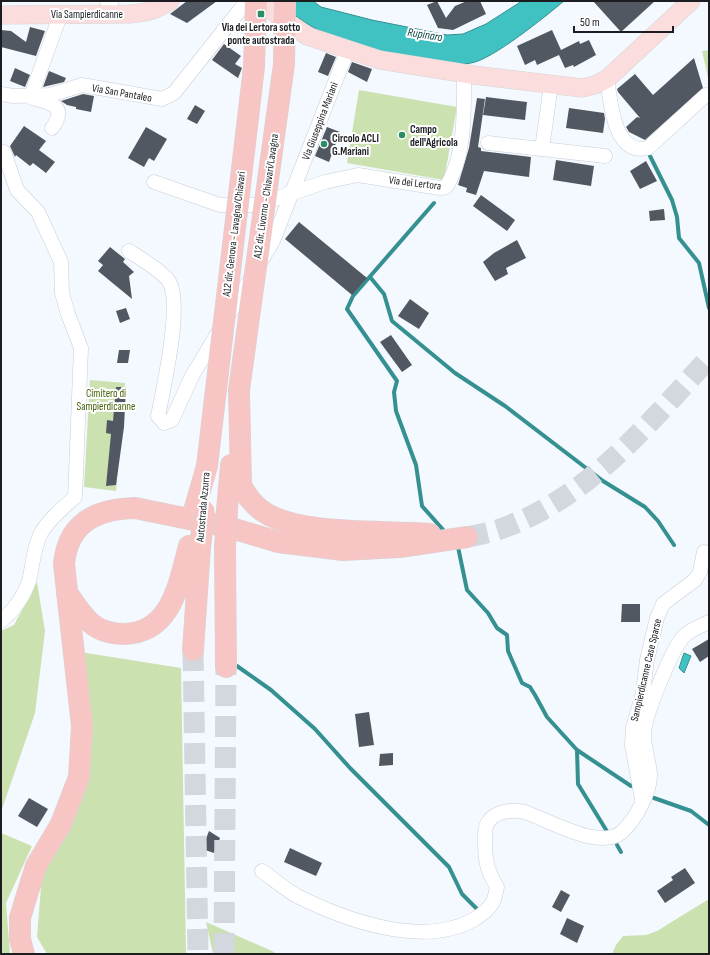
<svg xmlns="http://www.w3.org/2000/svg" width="710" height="955" font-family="'Sofia Sans Condensed',sans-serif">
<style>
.green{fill:#cbe1af}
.water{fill:#40c2c2;stroke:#359092}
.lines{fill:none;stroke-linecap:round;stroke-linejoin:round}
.stream{stroke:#359092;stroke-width:4}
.building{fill:#525861}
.highway-tunnel{stroke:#d3d7de;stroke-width:21;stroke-dasharray:21 10;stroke-linecap:butt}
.minor-casing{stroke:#c7cdd8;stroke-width:15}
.major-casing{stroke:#d6d6d7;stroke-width:19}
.highway-casing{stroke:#d6d6d7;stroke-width:22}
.minor{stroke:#fff;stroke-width:14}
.major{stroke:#fadddc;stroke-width:18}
.highway{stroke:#f7c6c4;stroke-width:21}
.highway-bridge-casing{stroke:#d6d6d7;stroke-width:22;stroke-linecap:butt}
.highway-bridge{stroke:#f7c6c4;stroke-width:21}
.poi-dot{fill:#2a8d67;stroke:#fff;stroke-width:1.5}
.labels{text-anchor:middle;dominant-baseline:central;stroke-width:4;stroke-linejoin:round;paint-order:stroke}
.street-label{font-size:11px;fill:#1b1d21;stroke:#fff}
.poi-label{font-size:11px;font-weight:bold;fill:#1b1d21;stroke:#fff;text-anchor:start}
.park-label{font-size:11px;fill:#46620c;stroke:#fff}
.water-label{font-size:12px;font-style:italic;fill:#013f3f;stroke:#fff}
</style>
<rect width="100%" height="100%" fill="#f4f8ff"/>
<g class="green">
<path d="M709,50V82L702,51Z"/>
<path d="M359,90L457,107L444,180L347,163Z"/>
<path d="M90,380L125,383L116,491L84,487Z"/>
<path d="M37,582L45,631L35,713L1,812V631L14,625Z"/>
<path d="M80,652L181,668L186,954H47L37,937L42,875L81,797Z"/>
<path d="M1,833L32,846L6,903L10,954H1Z"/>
<path d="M709,899V954H612L616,945L623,936L646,935L657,931Z"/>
<path d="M206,922L272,951L277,954H213Z"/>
</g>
<g class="water">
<path d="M275,1H313L321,7L372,20L447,35L463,34L486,24L522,1H564C546,16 492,60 471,63C456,66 440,62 426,60C394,55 361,49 332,37C311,28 293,14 275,1Z"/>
<path d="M684,653L691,656L684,673L679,668Z"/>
</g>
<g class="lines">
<g class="stream">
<path d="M650,156L672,200L677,217L679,238L699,263L709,308"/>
<path d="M434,203L353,296L347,309L397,381L394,392L396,411L416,465L422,506L446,533"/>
<path d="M370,277L384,294L392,321L455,373L505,406L603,481L645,507L658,521L674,545"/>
<path d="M456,544L458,547L467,590L488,613L497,628L507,635L508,651L522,683L530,687L535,695L547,717L577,750L631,786"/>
<path d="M237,666L271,690L315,729L350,768L449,867L462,894L476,908"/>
<path d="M577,750L578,784L608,833"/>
<path d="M654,798L691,811L709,825"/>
<path d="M617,845L621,852"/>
</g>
</g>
<g class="building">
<path d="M187,1H217L187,23L170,14Z"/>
<path d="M437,1L446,18L455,6L467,1H480L486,14L453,30L438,28L427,5Z"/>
<path d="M593,1H655L621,32Z"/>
<path d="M30,27L45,31L36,56L1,47V30L11,31L26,42Z"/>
<path d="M552,30L561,50L579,41L580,44L589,40L596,55L574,67L573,65L565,68L559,55L537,65L535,60L525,65L517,46Z"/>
<path d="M224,44L241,56L235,64L242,68L238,78L212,60Z"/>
<path d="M326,53L336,57L328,76L318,72Z"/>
<path d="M694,58L703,88L645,140L629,132L626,127L637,117L640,118L618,92L617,89L635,74L653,95Z"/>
<path d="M352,62L372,69L367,82L348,72Z"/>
<path d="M15,68L30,75L25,87L10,81Z"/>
<path d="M49,71L66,78L64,82L43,87Z"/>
<path d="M83,94L94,96L91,112L76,109V107L67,105L61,101Z"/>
<path d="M486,97L527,102L525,120L483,115Z"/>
<path d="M477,98L485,99L478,147L481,148V151L531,157L529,177L484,171L476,195L466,192L467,188L458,185L469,148Z"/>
<path d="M195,105L205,111L197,124L187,119Z"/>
<path d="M569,108L604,113L605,119L603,133L566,128Z"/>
<path d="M24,126L46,141L39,150L55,162L46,173L33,163L30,166L16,155L15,157L10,146Z"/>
<path d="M146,127L167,139L154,161L149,158L144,167L128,158Z"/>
<path d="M327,127L340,132L329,162L315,156Z"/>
<path d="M556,160L594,166L591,186L553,180Z"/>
<path d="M646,161L657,181L640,189L630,171Z"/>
<path d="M481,195L515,220L507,231L473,206Z"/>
<path d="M664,209L665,220L650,221L649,211Z"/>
<path d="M299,222L367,278L352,295L285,239Z"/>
<path d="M517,240L526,258L506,268L508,274L495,281L483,262L494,253Z"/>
<path d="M110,247L125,259L123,262L134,272L129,276L132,299L98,271L103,265L98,261Z"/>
<path d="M410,299L429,313L419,329L398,316Z"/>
<path d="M126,308L130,319L120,323L116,311Z"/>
<path d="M391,335L412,365L402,372L380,342Z"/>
<path d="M119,350H130L128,363H117Z"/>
<path d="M116,387H126L124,427L116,485L106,486L111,434L106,433L107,420L113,421Z"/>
<path d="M622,604H640V622H621Z"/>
<path d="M709,639V656L700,662L692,649Z"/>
<path d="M369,712L374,745L359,747L355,714Z"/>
<path d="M393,753V765L379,766L380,754Z"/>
<path d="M29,798L48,809L37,827L18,816Z"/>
<path d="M209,831L220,838L214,853L202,849Z"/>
<path d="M290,848L322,863L316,876L284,862Z"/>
<path d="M685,868L695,883L665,903L657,891L673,880L671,877Z"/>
<path d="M561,890L570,895L561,912L552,907Z"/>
<path d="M567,918L584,926L577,943L560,934Z"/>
</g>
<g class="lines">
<g class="highway-tunnel">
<path d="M467,537C481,534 495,532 508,526C592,494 650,422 709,358"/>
<path d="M193,650L198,954"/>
<path d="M224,954L226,667"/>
</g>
<g class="minor-casing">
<g id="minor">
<path d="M107,1L111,3"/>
<path d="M607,79C611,102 613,156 648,148L706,95"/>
<path d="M1,94L13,96L50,95L82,85L162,99L174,93L247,1"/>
<path d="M52,128C68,106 51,103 32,98L31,96L61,13"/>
<path d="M488,143L542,149L551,85"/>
<path d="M542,149L605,156"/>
<path d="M154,182L220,205H257L325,182L358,175L440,188L446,187C466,156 464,108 464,72"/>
<path d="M129,251C140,258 160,270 168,280C184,300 163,390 158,416L164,423L172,420L192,376L273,241L348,49"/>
<path d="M1,621C13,611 24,596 29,581C33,565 33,549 41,533C49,519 63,508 75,497L81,348L68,314L62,293L61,262L38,212L17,190L4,152"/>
<path d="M642,799L632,745L633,728L643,693L647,660L657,618L663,604L695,580L700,572L704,552"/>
<path d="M262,871C273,879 285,889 297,896C345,920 422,948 473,920C480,916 489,909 493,902C495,897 496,892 497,887C486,869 485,859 485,838C485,833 485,825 489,821C495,811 515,809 525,812C548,820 600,851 622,832C635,820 651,792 650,774C649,760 643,746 644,732C645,716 673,645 685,635C692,629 701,626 709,622"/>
</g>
</g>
<g class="major-casing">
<g id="major">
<path d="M258,1L307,36L380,60L474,75L582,88L595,85L607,79L691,1"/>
<path d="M1,15L129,14C145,13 157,10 170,1"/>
</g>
</g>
<g class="highway-casing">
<g id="highway">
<path d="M239,390L241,485C247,497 255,507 267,514C306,536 385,530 430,534"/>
<path d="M227,510L231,465"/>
<path d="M194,511L207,466"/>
<path d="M225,548L226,667"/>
<path d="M67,593C74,602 82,616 92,624C100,631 114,634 124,634C172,633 179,583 189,546"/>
<path d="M193,650L200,548"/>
<path d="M24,954L20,939V918L26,898L36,866L61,824L79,777L82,726L64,564C68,522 97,509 135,508L228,527L278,542L343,550L400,547L467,537"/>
</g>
</g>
<use href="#minor" class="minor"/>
<use href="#major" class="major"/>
<use href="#highway" class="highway"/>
<g class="highway-bridge-casing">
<g id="highway-bridge">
<path d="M239,390L284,64L285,1"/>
<path d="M207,466L254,67L256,1"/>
<path d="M200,548L204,511"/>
<path d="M225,548L227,510"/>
</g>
</g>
<use href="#highway-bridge" class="highway-bridge"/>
</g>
<g class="poi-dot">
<rect x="257" y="10" width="8" height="8" rx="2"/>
<circle cx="402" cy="135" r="4"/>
<circle cx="324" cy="144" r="4"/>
</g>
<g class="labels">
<g class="street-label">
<text x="87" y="14">Via Sampierdicanne</text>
<text transform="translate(122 93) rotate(10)">Via San Pantaleo</text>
<text transform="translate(320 121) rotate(-69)">Via Giuseppina Mariani</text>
<text transform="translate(415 183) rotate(7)">Via dei Lertora</text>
<text transform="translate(266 196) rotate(-82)">A12 dir. Livorno - Chiavari/Lavagna</text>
<text transform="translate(234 234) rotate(-83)">A12 dir. Genova - Lavagna/Chiavari</text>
<text transform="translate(203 507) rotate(-85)">Autostrada Azzurra</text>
<text transform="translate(646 670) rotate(-77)">Sampierdicanne Case Sparse</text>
</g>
<g class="poi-label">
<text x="261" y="27" text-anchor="middle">Via dei Lertora sotto<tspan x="261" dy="13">ponte autostrada</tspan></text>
<text x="410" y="129">Campo<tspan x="410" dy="13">dell'Agricola</tspan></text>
<text x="332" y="138">Circolo ACLI<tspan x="332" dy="13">G.Mariani</tspan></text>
</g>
<g class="park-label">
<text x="106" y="393">Cimitero di<tspan x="106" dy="13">Sampierdicanne</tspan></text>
</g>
<g class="water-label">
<text transform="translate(425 35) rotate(9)">Rupinaro</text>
</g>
</g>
<rect width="710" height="955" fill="none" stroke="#1b1d21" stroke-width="4"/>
<path d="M574 26v6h99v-6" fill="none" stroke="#1b1d21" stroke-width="2"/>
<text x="580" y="26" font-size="12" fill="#1b1d21" stroke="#ffffff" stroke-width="3" paint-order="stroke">50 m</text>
</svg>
